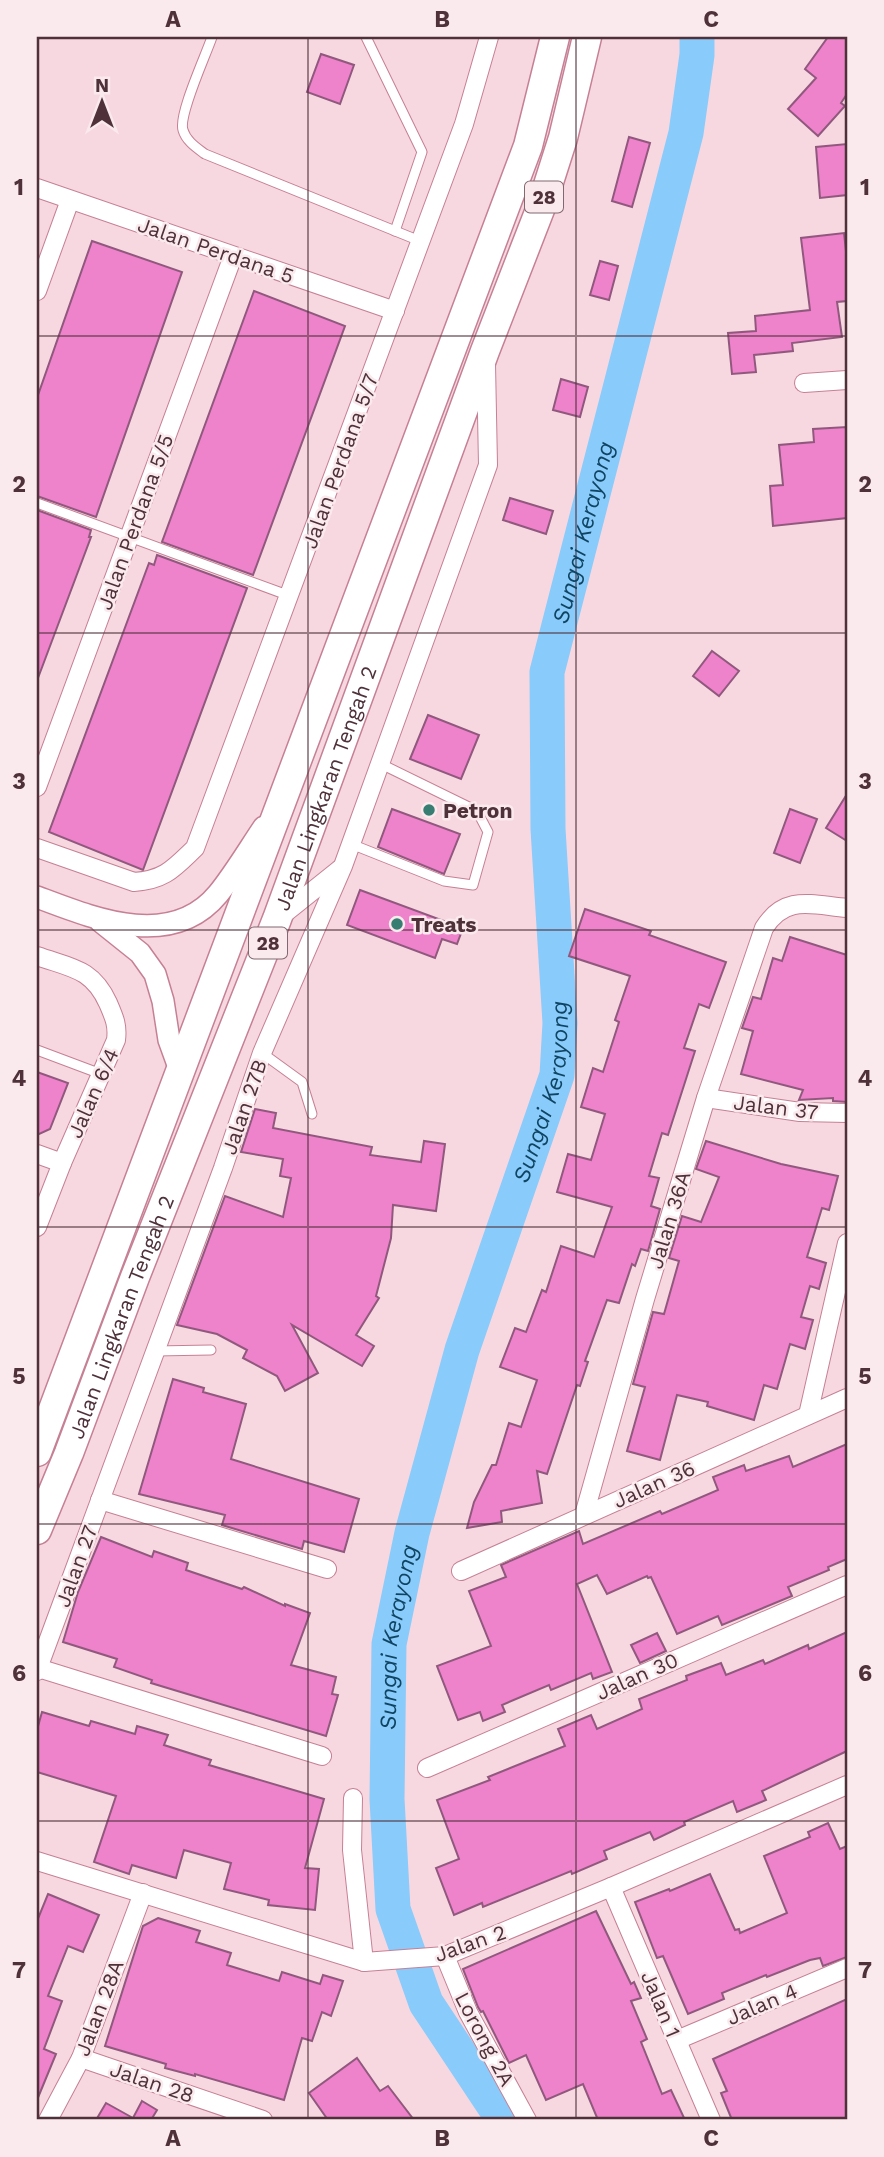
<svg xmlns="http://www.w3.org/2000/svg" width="884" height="2157" font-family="'Work Sans',sans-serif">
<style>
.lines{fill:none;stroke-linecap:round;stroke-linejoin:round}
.river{stroke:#89cbfa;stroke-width:35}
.building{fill:#ee82cb;stroke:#91587e;stroke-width:2}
.service-casing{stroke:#c68095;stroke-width:11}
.minor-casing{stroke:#c68095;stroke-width:20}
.tertiary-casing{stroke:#c68095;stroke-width:24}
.trunk-casing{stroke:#c68095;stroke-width:31}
.service{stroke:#fff;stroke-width:9}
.minor{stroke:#fff;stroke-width:18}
.tertiary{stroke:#fff;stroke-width:21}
.trunk{stroke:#fff;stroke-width:28}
.grid{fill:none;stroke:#4f313a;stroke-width:2;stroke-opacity:0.55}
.poi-dot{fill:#387d71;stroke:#faeaee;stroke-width:2.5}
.labels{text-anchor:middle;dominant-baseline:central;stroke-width:5;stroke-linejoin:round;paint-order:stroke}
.shield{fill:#faeaee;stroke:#826870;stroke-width:2}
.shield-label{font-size:19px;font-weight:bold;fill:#4f313a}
.street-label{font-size:21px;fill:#4f313a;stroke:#faeaee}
.poi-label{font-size:21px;font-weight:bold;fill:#4f313a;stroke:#faeaee;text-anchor:start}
.water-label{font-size:23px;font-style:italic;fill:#104463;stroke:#faeaee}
.neatline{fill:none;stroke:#4f313a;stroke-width:2.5}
.grid-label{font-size:23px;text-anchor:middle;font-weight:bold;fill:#4f313a}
</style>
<rect width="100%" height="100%" fill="#f7d8e0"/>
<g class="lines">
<path class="river" id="s1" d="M499,2120L497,2110L426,2003L393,1909L387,1799L389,1644L412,1533L462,1350L557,1075L560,1023L548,829L547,672L686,133L697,55V37"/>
</g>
<g class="building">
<path d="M828,37H847V94L841,103L845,106L818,136L788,109L816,78L805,69Z"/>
<path d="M321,54L354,65L340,104L307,92Z"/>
<path d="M629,137L650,143L632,207L612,201Z"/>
<path d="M847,144V195L820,198L816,147Z"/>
<path d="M844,233L847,260V301L837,302L842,337L792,343L793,351L754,355L756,372L732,374L728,333L756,331L755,316L810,310L801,238Z"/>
<path d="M92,241L182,272L96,517L37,496V398Z"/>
<path d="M600,261L618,266L609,300L590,295Z"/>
<path d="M254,291L345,326L253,575L162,542Z"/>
<path d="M561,379L588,387L580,417L553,410Z"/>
<path d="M847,427V518L773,526L770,486L783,485L779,445L814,442L813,429Z"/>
<path d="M510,498L553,511L546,534L503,520Z"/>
<path d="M37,510L91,530L89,537H91L38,678Z"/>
<path d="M157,555L247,588L143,870L49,832L149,563L154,565Z"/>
<path d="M712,651L739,671L719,696L693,676Z"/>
<path d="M428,715L479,735L461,779L410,759Z"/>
<path d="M847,794V841L826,828Z"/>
<path d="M392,809L460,834L444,874L378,847Z"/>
<path d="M790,809L817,819L800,863L774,853Z"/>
<path d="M360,890L463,928L457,944L442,939L435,958L347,925Z"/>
<path d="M585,909L651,931L649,935L726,962L709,1008L699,1004L684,1048L695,1051L668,1135L662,1133L649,1176L659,1178L651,1206L660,1209L648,1251L641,1249L635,1266L632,1264L619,1303L607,1300L585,1361L588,1362L580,1386L577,1385L547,1474L537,1471L542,1503L501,1511L502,1522L467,1528L474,1502L492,1465H496L509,1423L521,1427L537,1380L500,1367L515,1328L526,1332L542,1290L546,1292L561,1246L594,1257L612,1207L557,1192L568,1154L591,1160L605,1114L581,1107L593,1068L603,1072L619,1022L615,1020L630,976L569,956Z"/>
<path d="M790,937L847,955V1102L833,1101V1098L799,1100L803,1090L741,1074L753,1031L742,1028L753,997L761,999L773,958L782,961Z"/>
<path d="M37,1072L68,1083L50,1129L37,1135Z"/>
<path d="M255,1109L276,1113L273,1128L372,1147L370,1155L421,1162L424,1141L445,1144L436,1211L393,1205L391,1238L376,1296L379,1298L356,1335L374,1346L362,1366L292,1325L318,1373L285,1391L277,1376L243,1358L247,1350L217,1334L177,1325L225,1196L283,1217L291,1178L280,1176L283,1159L241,1152Z"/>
<path d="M706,1141L781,1164L838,1176L829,1210L822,1208L807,1257L826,1263L819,1289L810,1286L801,1317L813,1320L805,1349L790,1344L777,1389L764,1385L754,1420L707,1406L708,1402L677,1395L660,1460L627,1451L645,1387L633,1384L653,1312L664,1314L679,1261L669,1258L682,1216L701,1222L719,1177L696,1169Z"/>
<path d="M173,1379L204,1388L203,1392L246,1404L231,1459L359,1499L344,1552L304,1541L302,1549L222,1525L225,1515L139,1494Z"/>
<path d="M847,1444V1559L828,1567L829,1570L788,1587L792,1596L722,1625L718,1616L677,1634L651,1577L648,1578L647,1576L607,1594L597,1575L577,1584L612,1672L593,1679L591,1673L551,1690L549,1685L502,1705L505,1712L483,1721L480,1712L458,1720L437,1666L491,1646L469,1591L506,1577L501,1565L579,1531L583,1544L660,1511L662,1514L718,1490L713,1477L744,1465L746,1471L789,1456L793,1467Z"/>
<path d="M101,1537L152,1557L154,1551L188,1563L186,1570L242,1589L244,1587L285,1606V1604L310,1613L291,1665L336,1677L332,1694L338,1695L326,1736L151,1683L152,1680L114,1667L117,1659L63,1642L78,1592Z"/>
<path d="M847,1632V1751L762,1791L766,1800L737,1812L733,1801L684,1822L685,1825L654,1840L650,1832L604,1851L607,1859L572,1874L571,1871L483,1907L482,1903L454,1915L436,1868L459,1859L437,1800L490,1780L488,1777L565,1746L558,1729L591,1715L597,1729L642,1709L639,1699L687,1680L686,1676L721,1663L726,1675L763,1660L765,1664L808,1645L809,1649Z"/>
<path d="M657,1633L666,1651L640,1663L631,1645Z"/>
<path d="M42,1712L89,1726L91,1721L135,1734L137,1726L168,1735L164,1745L211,1760L209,1765L324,1799L305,1868L319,1869L315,1910L268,1905L269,1900L224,1889L231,1863L184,1850L176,1878L132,1865L129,1874L94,1862L116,1796L37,1772V1730Z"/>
<path d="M828,1823L840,1849L847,1846V1957L823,1966L820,1958L810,1960L767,1977L766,1975L722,1993L724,1999L688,2014L663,1956L657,1958L635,1902L669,1889L670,1891L710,1874L735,1930L739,1929L740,1933L787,1913L764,1856L810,1837L808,1832Z"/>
<path d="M48,1894L99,1915L83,1952L68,1946L48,1996L62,2001L44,2049L56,2054L37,2100V1921Z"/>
<path d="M596,1911L631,1984L634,1982L641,1998L631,2001L647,2039L641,2042L662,2094L671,2090L685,2120H598L583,2084L546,2100L526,2055L509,2063L483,2011L481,2012L478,2007L463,1969Z"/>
<path d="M158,1918L200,1931L196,1942L231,1953L227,1965L279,1981L282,1972L320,1984L323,1975L343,1981L331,2016L322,2012L312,2041L302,2038L284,2100L195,2074V2076L165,2068L166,2064L105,2046L143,1926Z"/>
<path d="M847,1999V2120H732L721,2093L727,2091L713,2059Z"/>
<path d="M357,2058L380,2091L388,2086L414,2120H328L309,2093Z"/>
<path d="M142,2101L157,2110L151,2120H96L106,2103L133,2118Z"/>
</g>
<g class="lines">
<g class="service-casing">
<g id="service">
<path d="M212,37C206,55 178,115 183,130C186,141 197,148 205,154L420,241"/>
<path d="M366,37L422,152L395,231"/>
<path d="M37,503L290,596"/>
<path d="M351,844L444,881L473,885L488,832L477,811L381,764"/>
<path d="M37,1050L101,1074"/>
<path d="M262,1053L302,1082L312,1114"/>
<path d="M155,1351L211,1350"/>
</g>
</g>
<g class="minor-casing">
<g id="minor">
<path d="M37,188L395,311"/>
<path d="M37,291L70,200"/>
<path d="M804,383L847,380"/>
<path d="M37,787L233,256"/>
<path d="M37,848L134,882C165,880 174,868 195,848L464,124L489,37"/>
<path d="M280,917L340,869"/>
<path d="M37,956C71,968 92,968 108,1003C114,1017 118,1025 116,1040L62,1163L37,1227"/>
<path d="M706,1098L800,1112L847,1113"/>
<path d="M37,1154L62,1163"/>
<path d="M808,1415L847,1243"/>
<path d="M100,1500L327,1569"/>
<path d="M584,1515L645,1299L706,1098L764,928C785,894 812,905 847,908"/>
<path d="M461,1571L847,1398"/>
<path d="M38,1668L322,1756"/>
<path d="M37,1671L223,1168L262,1053L343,866L488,465L486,364"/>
<path d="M427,1768L847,1585"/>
<path d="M353,1798L352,1850L364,1962"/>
<path d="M37,1861L364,1962L445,1956L611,1887L847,1785"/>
<path d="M611,1887L711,2120"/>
<path d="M445,1956L468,2012L527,2120"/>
<path d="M677,2040L847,1968"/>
<path d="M81,2058L263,2120"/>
<path d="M48,2120L81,2058L143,1893"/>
</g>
</g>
<g class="tertiary-casing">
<g id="tertiary">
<path d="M37,897C93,918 171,951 218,894C235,873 249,849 264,827"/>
<path d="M100,921L140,953L155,974L163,1001L169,1040L181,1073"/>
</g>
</g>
<g class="trunk-casing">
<g id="trunk">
<path d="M37,1452L528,146L555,37"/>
<path id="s2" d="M37,1530L69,1453L135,1277L277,919L485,351L541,207L563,138L587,37"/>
</g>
</g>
<use href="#service" class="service"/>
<use href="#minor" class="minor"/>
<use href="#tertiary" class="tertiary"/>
<use href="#trunk" class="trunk"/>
</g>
<path class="grid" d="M308,37V2120M576,37V2120M37,336H847M37,633H847M37,930H847M37,1227H847M37,1524H847M37,1821H847"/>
<g class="poi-dot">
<circle cx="429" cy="810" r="7"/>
<circle cx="397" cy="924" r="7"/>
</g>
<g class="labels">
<g class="shield">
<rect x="525" y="181.5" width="38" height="31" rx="5"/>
<rect x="249" y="927.5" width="38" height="31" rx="5"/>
</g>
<g class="shield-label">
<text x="544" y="197">28</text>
<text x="268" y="943">28</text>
</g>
<g class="street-label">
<text transform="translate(216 250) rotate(19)">Jalan Perdana 5</text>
<text transform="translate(340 461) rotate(-70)">Jalan Perdana 5/7</text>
<text transform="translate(135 522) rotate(-70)">Jalan Perdana 5/5</text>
<text stroke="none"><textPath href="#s2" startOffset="796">Jalan Lingkaran Tengah 2</textPath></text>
<text transform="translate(93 1093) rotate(-66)">Jalan 6/4</text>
<text transform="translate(244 1107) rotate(-71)">Jalan 27B</text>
<text transform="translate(776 1107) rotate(7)">Jalan 37</text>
<text transform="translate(669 1220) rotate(-73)">Jalan 36A</text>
<text stroke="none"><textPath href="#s2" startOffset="229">Jalan Lingkaran Tengah 2</textPath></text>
<text transform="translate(654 1484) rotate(-24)">Jalan 36</text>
<text transform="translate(76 1566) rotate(-70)">Jalan 27</text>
<text transform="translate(637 1676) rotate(-24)">Jalan 30</text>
<text transform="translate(470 1943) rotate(-19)">Jalan 2</text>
<text transform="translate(661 2004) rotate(67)">Jalan 1</text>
<text transform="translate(762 2004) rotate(-23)">Jalan 4</text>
<text transform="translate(99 2008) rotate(-69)">Jalan 28A</text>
<text transform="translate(485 2039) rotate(62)">Lorong 2A</text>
<text transform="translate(152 2082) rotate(19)">Jalan 28</text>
</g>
<g class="poi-label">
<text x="443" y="810">Petron</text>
<text x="411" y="924">Treats</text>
</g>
<g class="water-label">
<text stroke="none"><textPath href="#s1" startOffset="1645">Sungai Kerayong</textPath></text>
<text stroke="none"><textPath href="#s1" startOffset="1078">Sungai Kerayong</textPath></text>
<text stroke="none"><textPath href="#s1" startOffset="511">Sungai Kerayong</textPath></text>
</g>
</g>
<rect width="884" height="2157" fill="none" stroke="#faeaee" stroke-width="77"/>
<g transform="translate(102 102)" stroke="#faeaee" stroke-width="5" paint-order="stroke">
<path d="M0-5L12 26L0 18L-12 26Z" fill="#4f313a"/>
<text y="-10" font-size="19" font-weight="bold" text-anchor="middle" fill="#4f313a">N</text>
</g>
<rect x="38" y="38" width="808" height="2080" class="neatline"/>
<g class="grid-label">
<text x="173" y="27">A</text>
<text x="442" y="27">B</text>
<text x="711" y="27">C</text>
<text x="19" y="195">1</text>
<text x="865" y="195">1</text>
<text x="19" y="492">2</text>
<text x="865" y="492">2</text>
<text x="19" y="789">3</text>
<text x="865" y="789">3</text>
<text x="19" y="1086">4</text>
<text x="865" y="1086">4</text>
<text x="19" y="1384">5</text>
<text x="865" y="1384">5</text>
<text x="19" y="1681">6</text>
<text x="865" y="1681">6</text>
<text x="19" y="1978">7</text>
<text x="865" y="1978">7</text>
<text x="173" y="2146">A</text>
<text x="442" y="2146">B</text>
<text x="711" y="2146">C</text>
</g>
</svg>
